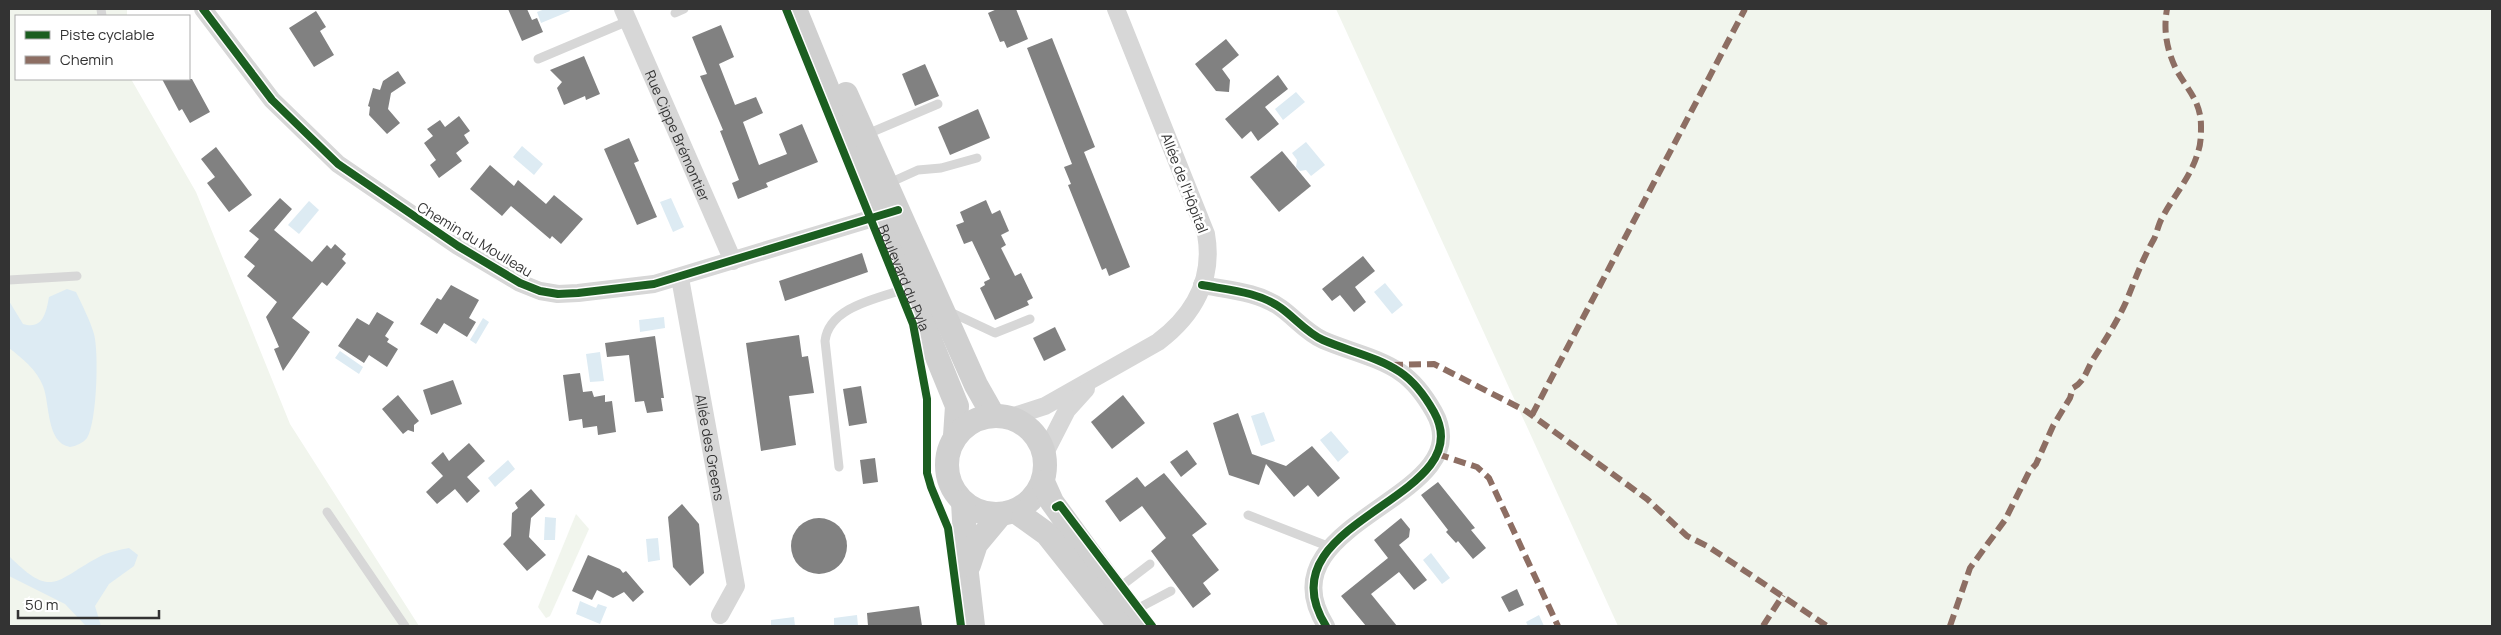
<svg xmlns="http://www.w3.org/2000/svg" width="2501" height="635" font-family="Manrope,sans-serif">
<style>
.green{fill:#f1f5ed}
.water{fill:#ddebf3}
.building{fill:#818181}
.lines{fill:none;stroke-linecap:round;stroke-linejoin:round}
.lane{stroke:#d7d7d7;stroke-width:9}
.street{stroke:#d7d7d7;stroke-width:18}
.secondary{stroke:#d0d0d0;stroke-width:24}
.quiet{stroke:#8d6e63;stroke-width:6;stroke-dasharray:12 6;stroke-linecap:butt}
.cycleway-casing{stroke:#fff;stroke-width:11}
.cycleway{stroke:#1b5e20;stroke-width:8}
.labels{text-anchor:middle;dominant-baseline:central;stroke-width:5;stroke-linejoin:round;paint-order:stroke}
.street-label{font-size:14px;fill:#333;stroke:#fff}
</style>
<rect width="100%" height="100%" fill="#fff"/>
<g class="green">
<path d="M9,9H127V16H16V79H131L196,192L290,424L419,626H9Z"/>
<path d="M1336,9H2492V626H1618Z"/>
<path d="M576,514L589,529L550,616L546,618L538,607Z"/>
</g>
<g class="water">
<path d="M545,9H569L570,11L541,23L537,12Z"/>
<path d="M1296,92L1305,102L1283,120L1275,109Z"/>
<path d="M1306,142L1325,165L1311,176L1306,170L1300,171L1296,167L1297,160L1292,153Z"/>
<path d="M522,146L543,164L534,175L513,157Z"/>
<path d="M671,198L684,227L673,232L660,202Z"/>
<path d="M309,201L319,210L299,234L288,225Z"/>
<path d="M1385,283L1403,305L1392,314L1374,292Z"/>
<path d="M67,289L76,292C82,305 90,320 94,334C99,353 97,422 87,438C83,443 76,446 70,447C46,443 50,403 43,386C37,370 22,358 9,348V301L23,324C43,330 46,313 49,297Z"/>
<path d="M664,317L665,328L640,332L639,320Z"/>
<path d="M483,318L489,322L476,344L470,340Z"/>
<path d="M340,351L363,367L359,374L335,358Z"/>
<path d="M600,352L604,381L590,382L586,354Z"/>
<path d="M1264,412L1275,441L1261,446L1251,416Z"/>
<path d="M1331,431L1349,452L1338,462L1320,440Z"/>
<path d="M508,460L515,469L495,487L488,478Z"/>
<path d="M545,517L556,518L555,540H544Z"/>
<path d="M658,538L660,560L648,562L646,539Z"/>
<path d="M129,548L138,555L134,566L109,584L95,606L101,626H86L65,604L9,576V556C53,600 55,580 99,557C108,552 119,550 129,548Z"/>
<path d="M1431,553L1450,578L1442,584L1423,560Z"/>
<path d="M580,601L596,608L598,604L607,607L600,624L576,614Z"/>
<path d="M857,615L858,626H834V618Z"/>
<path d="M1539,615L1544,626H1528L1526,622Z"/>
<path d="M794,617L795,626H771V620Z"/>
</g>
<g class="building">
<path d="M508,9H527L532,20L537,18L543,32L522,41Z"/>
<path d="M997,9H1016L1028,39L1007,48L1004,41L1000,42L988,13Z"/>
<path d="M316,11L326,27L320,31L334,55L314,67L289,28Z"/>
<path d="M721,25L734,57L719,64L735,105L756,97L763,113L743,122L759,165L787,154L779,134L802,124L818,162L766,183L768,187L738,199L732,183L739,180L720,131L723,130L700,76L707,74L692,37Z"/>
<path d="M1052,38L1095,147L1084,152L1130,267L1109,276L1106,268L1102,270L1068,185L1071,184L1064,167L1072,164L1027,48Z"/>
<path d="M1226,39L1239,55L1222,69L1230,80L1229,92L1216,91L1195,64Z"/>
<path d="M584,56L600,94L586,100L585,96L564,105L557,88L562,82L550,70Z"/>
<path d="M925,64L939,96L915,106L902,74Z"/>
<path d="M398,71L406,83L391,93L388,109L400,123L387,134L369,115L370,107L368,106L373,88L380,90L383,81Z"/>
<path d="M1278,75L1288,89L1265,107L1279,124L1258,141L1251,131L1242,139L1225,119Z"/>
<path d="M162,79H192L210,112L190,123L182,109L179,111Z"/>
<path d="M978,109L990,138L950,155L938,127Z"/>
<path d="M459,116L470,131L464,135L469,143L456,153L462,161L439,178L430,165L436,160L424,143L433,136L427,129L440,120L445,127Z"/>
<path d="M629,138L639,161L634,163L657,217L637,225L604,149Z"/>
<path d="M216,147L252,195L229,212L207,183L215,177L201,159Z"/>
<path d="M1282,151L1311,186L1279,212L1250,177Z"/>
<path d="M490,165L514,186L518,180L546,204L554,195L583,219L561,244L552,236L550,239L511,206L502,216L470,189Z"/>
<path d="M280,198L292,209L274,230L312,262L327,245L331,249L335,244L346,254L342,259L346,263L327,286L322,282L292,318L310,332L283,371L274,349L279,347L266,317L277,302L247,276L255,266L244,257L259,239L249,231Z"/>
<path d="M986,200L992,214L1000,210L1009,231L1001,235L1006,245L1001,248L1015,276L1021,273L1033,298L1027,301L1029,305L995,320L980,288L985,285L984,282L990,279L972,241L964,244L956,225L964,222L960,212Z"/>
<path d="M862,253L868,272L785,301L779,281Z"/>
<path d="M1363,256L1375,271L1355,287L1366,302L1354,312L1340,295L1332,301L1322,289Z"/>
<path d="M451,285L479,300L469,318L476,322L467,337L444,323L437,334L420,324L437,298L441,300Z"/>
<path d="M377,312L394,322L385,336L389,339L387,342L398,349L387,367L369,355L364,363L338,346L357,318L369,325Z"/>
<path d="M1055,327L1066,350L1044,361L1033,338Z"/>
<path d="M799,335L802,357L808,356L814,393L789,396L796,445L761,451L746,343Z"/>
<path d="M655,336L664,398H661L663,411L647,413L644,401L635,402L629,355L607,357L605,343Z"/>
<path d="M580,373L583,392L592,391L594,397L605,395V402L612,401L616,432L598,435L597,426L583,428L582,419L569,421L563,375Z"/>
<path d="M453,380L462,404L431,415L423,390Z"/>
<path d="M861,386L867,423L849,426L843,389Z"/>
<path d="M398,395L419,421L414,425V432L408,430L403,434L382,409Z"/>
<path d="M1123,395L1145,423L1112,449L1091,422Z"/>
<path d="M1238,413L1252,454L1286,466L1312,446L1340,478L1318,497L1308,485L1294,497L1266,464L1259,485L1229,475L1213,423Z"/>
<path d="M469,443L485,461L467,477L480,491L467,503L455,489L437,504L426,492L443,476L431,463L443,452L449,461Z"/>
<path d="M1187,450L1197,464L1181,477L1170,462Z"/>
<path d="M875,458L878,482L863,484L860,460Z"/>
<path d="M1164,473L1207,524L1192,535L1219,570L1203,583L1211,594L1193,608L1151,551L1166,538L1142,506L1120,522L1105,501L1137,477L1145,487Z"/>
<path d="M1438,482L1475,528L1471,530L1486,548L1473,559L1458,541L1456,543L1446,532L1448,530L1421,495Z"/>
<path d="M531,489L545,505L531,518L529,537L546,555L527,571L503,544L511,536L512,513L518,508L515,503Z"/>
<path d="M682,504L699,524L704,573L690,586L673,567L668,517Z"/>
<circle cx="819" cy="546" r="28"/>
<path d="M1401,518L1410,529L1409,537L1399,545L1427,580L1414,590L1399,572L1371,594L1397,626H1366L1341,596L1388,558L1374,540Z"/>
<path d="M588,555L620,569L623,573L626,571L644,592L633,602L624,592L613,598L597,590L592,600L572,591Z"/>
<path d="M1517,589L1524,605L1509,612L1501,597Z"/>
<path d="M919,606L922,626H868L867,613Z"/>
</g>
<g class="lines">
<g class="lane">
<path d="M101,9L102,16"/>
<path d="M675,13L684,9"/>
<path d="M538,59L628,21"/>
<path d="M865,135L938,104"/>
<path d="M887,184L918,170L941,168L977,158"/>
<path d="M9,280L77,276"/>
<path d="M948,311L995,333L1030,319"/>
<path d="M839,467L825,341C829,306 880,298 908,288"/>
<path d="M327,512L405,626"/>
<path d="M1248,515L1330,547"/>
<path d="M1116,590L1150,564"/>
<path d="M1133,611L1171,591"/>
</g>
<g class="street">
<path d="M203,9L272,100L338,164L458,246L520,283L540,291L558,294L578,293L654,284L890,213"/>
<path id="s1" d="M623,9L733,261"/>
<path id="s2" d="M680,278L736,586L720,615"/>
<path d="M1202,285C1229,290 1259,292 1281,308C1295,318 1307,333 1323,340C1348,351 1378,357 1400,372C1415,382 1425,396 1434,412C1483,500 1259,519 1326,626"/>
<path d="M1011,417L1045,406L1158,342C1194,315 1214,279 1206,234L1116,9"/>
<path d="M1045,453L1067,410L1086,389"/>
</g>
<g class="secondary">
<path id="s3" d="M795,9L957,406L955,436"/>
<path d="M846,94L976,385L993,415"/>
<circle cx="996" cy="465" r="49"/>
<path d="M1043,482L1052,502L1142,626"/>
<path d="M963,502L967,574L973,626"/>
<path d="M1015,511L1047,534L1120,626"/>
<path d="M969,565L976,544L1001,514"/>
</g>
<g class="quiet">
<path d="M1391,365L1434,364L1526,411L1647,499L1687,536L1709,547L1827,626"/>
<path d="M1532,415L1745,9"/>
<path d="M1437,454L1477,467L1489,478L1558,626"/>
<path d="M1763,626L1783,595"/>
<path d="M1950,626L1970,568L2005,520L2029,472L2036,464L2053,426L2070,398L2073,388C2084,382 2086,372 2092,361C2104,342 2117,322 2126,302C2135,280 2142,260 2154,239C2157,233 2158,225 2162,218C2174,195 2191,177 2198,152C2201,144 2201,134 2201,126C2201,102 2188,90 2177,71C2167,51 2163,31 2167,9"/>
</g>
<g class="cycleway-casing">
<g id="cycleway">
<path d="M203,9L272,100L338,164L458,246L520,283L540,291L558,294L578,293L654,284L898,210"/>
<path d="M786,9L913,324L927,399V473L931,487L948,528L961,626"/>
<path d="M1202,285C1229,290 1259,292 1281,308C1295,318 1307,333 1323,340C1348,351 1378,357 1400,372C1415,382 1425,396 1434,412C1483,500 1259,519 1326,626"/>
<path d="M1056,507L1060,505L1152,626"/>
</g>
</g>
<use href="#cycleway" class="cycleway"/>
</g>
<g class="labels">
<g class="street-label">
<text stroke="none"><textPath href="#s1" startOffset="138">Rue Cippe Brémontier</textPath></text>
<text transform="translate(1185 183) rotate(69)">Allée de l’Hôpital</text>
<text transform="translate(475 239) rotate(31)">Chemin du Moulleau</text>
<text stroke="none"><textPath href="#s3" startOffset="290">Boulevard du Pyla</textPath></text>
<text stroke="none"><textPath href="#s2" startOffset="172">Allée des Greens</textPath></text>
</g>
</g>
<rect width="2501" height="635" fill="none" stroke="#333333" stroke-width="20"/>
<rect x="15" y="15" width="175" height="65" fill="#ffffff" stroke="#adadad"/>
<rect x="25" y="31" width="25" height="8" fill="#1b5e20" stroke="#adadad"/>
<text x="60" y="40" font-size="15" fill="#333333">Piste cyclable</text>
<rect x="25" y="56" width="25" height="8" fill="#8d6e63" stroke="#adadad"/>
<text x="60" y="65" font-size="15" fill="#333333">Chemin</text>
<path d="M18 610v8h141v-8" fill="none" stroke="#333333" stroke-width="2.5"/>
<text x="25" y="610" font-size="15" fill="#333333" stroke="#ffffff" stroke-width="4" paint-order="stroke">50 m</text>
</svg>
